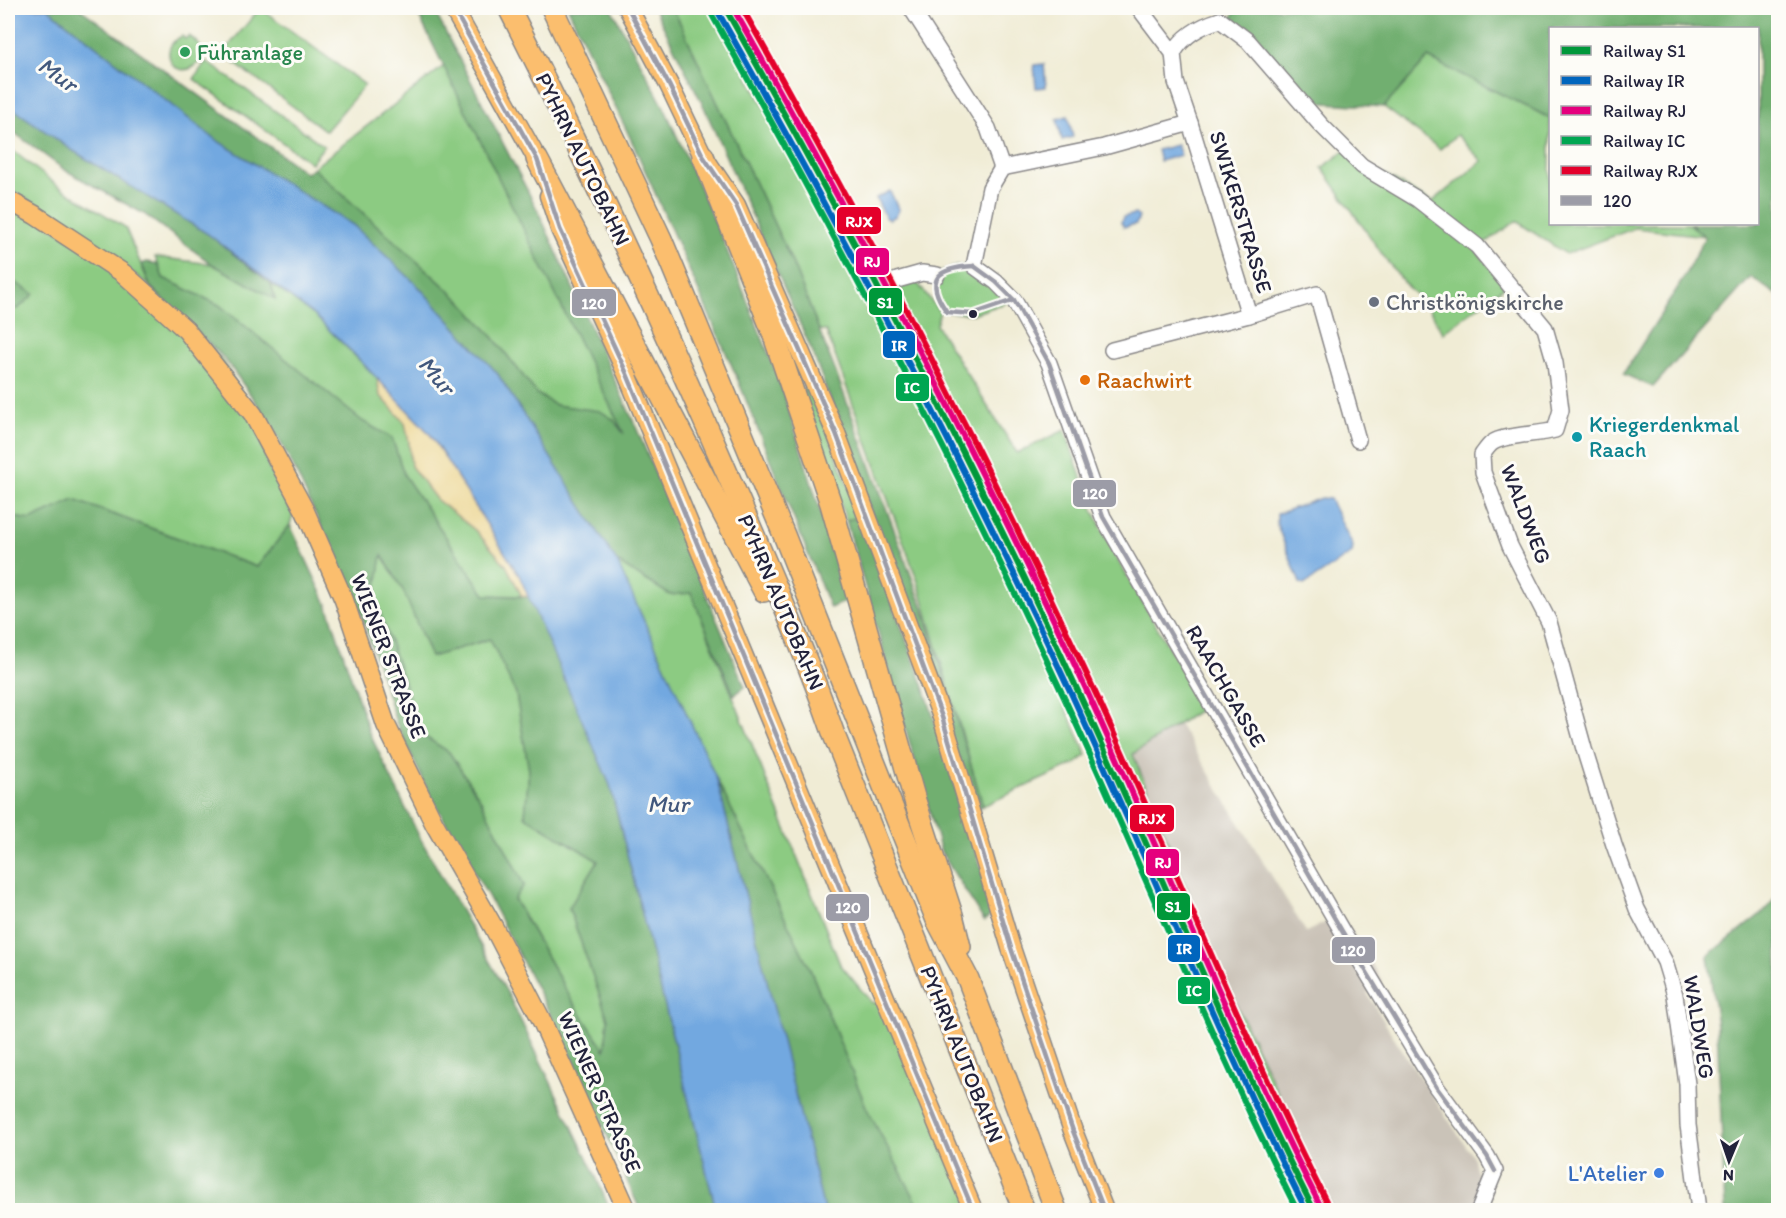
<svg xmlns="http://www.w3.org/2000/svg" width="1786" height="1218" font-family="Itim,sans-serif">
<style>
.industrial{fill:#cac3b8}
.green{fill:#8ccb82;stroke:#57765e;stroke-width:1.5}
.forest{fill:#71af70;stroke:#4a6856;stroke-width:1.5;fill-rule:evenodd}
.sand{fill:#eeda9e;stroke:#887e6c;stroke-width:1.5}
.water{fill:#72a8e0;stroke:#4a658e;stroke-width:1.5}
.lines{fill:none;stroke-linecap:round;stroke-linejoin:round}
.minor-casing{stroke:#898788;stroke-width:18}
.major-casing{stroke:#898788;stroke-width:21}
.highway-casing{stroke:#898788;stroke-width:24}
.minor{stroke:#fff;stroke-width:15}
.major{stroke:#fbbe6e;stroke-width:18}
.highway{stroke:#fbbe6e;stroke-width:21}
.bus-1-casing{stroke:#fdfcf7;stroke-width:9}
.bus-1{stroke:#9c9ca7;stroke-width:4.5}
.rail-1-casing{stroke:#fdfcf7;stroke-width:10}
.rail-2-casing{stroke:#fdfcf7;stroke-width:10}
.rail-3-casing{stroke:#fdfcf7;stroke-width:10}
.rail-4-casing{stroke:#fdfcf7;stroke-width:10}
.rail-5-casing{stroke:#fdfcf7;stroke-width:10}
.rail-1{stroke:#00983a;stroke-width:6}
.rail-2{stroke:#0065bd;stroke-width:6}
.rail-3{stroke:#e5007d;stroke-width:6}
.rail-4{stroke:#00a651;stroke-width:6}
.rail-5{stroke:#e4002b;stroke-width:6}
.leisure-dot{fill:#2e9e5b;stroke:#fdfcf7;stroke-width:2}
.worship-dot{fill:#6b7280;stroke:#fdfcf7;stroke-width:2}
.bus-dot{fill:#22223b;stroke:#fdfcf7;stroke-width:2}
.food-dot{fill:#e8710a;stroke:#fdfcf7;stroke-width:2}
.culture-dot{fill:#0f9aa8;stroke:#fdfcf7;stroke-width:2}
.shop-dot{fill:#3f7fe0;stroke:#fdfcf7;stroke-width:2}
.labels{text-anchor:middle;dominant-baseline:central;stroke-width:6;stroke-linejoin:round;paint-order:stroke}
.leisure-label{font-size:22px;fill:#27864d;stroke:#fdfcf7;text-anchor:start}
.street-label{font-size:22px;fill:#22223b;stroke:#fdfcf7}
.worship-label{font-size:22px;fill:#5b616d;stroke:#fdfcf7;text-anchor:start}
.food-label{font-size:22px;fill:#c56008;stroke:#fdfcf7;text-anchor:start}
.culture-label{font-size:22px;fill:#0d838f;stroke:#fdfcf7;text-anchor:start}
.shop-label{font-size:22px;fill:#366cbe;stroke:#fdfcf7;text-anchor:end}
.water-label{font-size:24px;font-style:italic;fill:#42587d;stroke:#fdfcf7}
.line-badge{stroke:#fdfcf7;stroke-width:2}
.badge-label{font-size:16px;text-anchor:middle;font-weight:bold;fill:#fff}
</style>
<rect width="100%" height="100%" fill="#fdfcf7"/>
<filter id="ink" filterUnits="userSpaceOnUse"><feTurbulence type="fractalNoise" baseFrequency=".0167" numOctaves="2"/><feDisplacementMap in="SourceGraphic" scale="12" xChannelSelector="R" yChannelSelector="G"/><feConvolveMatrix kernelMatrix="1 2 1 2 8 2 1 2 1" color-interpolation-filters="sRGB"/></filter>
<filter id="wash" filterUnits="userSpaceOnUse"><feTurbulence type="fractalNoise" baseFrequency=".008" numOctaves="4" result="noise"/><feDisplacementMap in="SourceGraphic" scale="24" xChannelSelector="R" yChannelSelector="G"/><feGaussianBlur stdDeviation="1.35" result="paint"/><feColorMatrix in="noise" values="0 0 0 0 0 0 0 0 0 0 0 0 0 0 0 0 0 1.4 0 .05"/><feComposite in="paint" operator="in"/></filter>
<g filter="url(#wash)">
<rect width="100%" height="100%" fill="#f0ecd5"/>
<path class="industrial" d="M1179,724L1306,932L1341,915L1383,982L1367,993L1400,1048L1474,1158L1478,1178L1492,1210H1333L1222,975L1132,753Z"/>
<g class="green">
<path d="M260,8L365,85L326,131L222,54Z"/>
<path d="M673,8H708L741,63L957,471L1014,593L1087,755L1075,764L983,806L918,582L826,331L819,330L792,262Z"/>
<path d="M182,36L185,39L189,36C227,60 172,87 169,55C168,45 175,40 182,36Z"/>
<path d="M1428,58L1550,118V224H1690L1705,236L1635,228L1566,254L1516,221L1476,250L1505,286L1443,333L1423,299L1410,290L1387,261L1322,168L1349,148L1369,166L1432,202L1482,161L1457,135L1440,149L1384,107Z"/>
<path d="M206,61L324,146L311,163L194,79Z"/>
<path d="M444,66L626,438L575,408L555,405L537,394L493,337L462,302L313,168Z"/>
<path d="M8,147L58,186L125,227L150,286L96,244L34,203L8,189Z"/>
<path d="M8,200L151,289L223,361L253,414L269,468L293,515L290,525L257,567L74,500L30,520L8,516V307L18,309L33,294L8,278Z"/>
<path d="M155,257L212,264L275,298L271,284L315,316L377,378L380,395L405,423L409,442L411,466L436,499L475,530L506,565L522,596L485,595L404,475L392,438L362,421L219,305L163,278Z"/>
<path d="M957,266H974L1014,300L973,314L947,312L938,301L935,284L937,275L942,271Z"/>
<path d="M915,280L940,312L936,325L1017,453L1065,430L1090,503L1114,554L1204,707L1133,754L1222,975L1333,1210H1325L1260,1079L1128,776L995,493L889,287Z"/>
<path d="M810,386L860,517L846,520L802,389Z"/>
<path d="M382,555L403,590L431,657L490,639L516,694L529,770L525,816L598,861L569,908L608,1019L605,1051L571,999L514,898L524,885L480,799L449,752L422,735L375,598Z"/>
<path d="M617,562L670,595L691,592L840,964L872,1003L893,998L984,1210H921L867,1109L810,969L717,780Z"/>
</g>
<g class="forest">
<path d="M47,8H79L306,173L313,168L462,302L493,337L537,394L555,405L600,411L613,419L624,434L415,8H433L538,211L636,427L745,687L734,695L691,593L670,595L617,562L497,373L417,285L353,225L216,140Z"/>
<path d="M568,8H611L665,109L720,233L780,382L848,600L830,608L735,373L635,148Z"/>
<path d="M654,8H673L792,262L835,370L925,613L983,806L976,808L843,434L812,351L704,107Z"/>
<path d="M1237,8H1778V296L1751,277L1653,387L1623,374L1680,284L1705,237L1690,224H1758V28H1550V118L1428,58L1384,107L1311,102L1247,43L1230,21Z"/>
<path d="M8,105L72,150L208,234L271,284L275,299L212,264L144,214L65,170L8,128Z"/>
<path d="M147,262L158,264L163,278L219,305L362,421L392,438L404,475L485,595L529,597L610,785L716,1210H640L569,1050L488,896L430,795L396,722L360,610L293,466L270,422L225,359L150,286L142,264ZM382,555L403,590L431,657L490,639L516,694L529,770L525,816L598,861L569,908L608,1019L605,1050L571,999L514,899L524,885L480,799L449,752L422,735L375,598Z"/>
<path d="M8,278L34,294L18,309L8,307Z"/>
<path d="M74,500L257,567L290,525L327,604L369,732L419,836L508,994L594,1172L610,1210H8V516L30,520Z"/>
<path d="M860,517L924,687L995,912L984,921L941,852L846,520Z"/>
<path d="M717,780L810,969L867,1109L921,1210H824Z"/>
<path d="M1778,894V1210H1725L1717,1026L1708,956L1767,909Z"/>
</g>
<path class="sand" d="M377,378L430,434L519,575L529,597L522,596L506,565L475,530L436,499L411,466L409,442L405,423L380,395Z"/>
<g class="water">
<path d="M8,8H47L216,140L353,225L417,285L497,373L617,562L717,780L824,1210H716L610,785L519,575L430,434L353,353L315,316L208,234L72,150L8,105Z"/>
<path d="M1044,64L1046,87L1036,88L1034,65Z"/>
<path d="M1068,116L1073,137L1062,140L1057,119Z"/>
<path d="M1177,145L1181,155L1160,161L1157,150Z"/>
<path d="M890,191L899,210L896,216L890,219L886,218L876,198Z"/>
<path d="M1135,214L1139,217L1136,224L1124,227L1121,222L1123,217Z"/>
<path d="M1321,498L1330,499L1353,546L1352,553L1304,585L1300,583L1277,525V514Z"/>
</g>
</g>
<g filter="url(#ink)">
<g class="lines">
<g class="minor-casing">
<g id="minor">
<path d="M911,8L988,128L1002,168"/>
<path d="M1139,8L1173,53L1176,82L1190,123L1104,147L1002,168L990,188L974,266L996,282L1014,300L1049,363L1103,517L1342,931L1437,1088L1487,1156L1495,1171L1479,1210"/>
<path d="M1220,20L1248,41L1320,124L1362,166L1417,199L1477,246L1545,328L1555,363L1561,410L1555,430C1539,435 1504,434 1492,443C1488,446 1485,451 1482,455L1483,472L1510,546L1549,622L1584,749L1614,845L1637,909L1665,962L1675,995L1687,1084L1688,1125L1699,1210"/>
<path d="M1173,53C1184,35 1200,26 1220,20"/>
<path d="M1190,123L1249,315"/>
<path d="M897,280L922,273L937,275"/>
<path d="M1112,350L1249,315L1317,294L1358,440"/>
</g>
</g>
<g class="major-casing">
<g id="major">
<path d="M453,8L537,159L541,170"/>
<path d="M628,8L669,85L703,156L736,205L836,433L942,717L1011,948L1073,1131L1104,1210"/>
<path d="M549,196L560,229L627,374L973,1210"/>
<path d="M8,200L35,215L123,273L186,330L253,414L305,511L344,600L386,725L434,823L494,928L540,1017L627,1210"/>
</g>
</g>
<g class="highway-casing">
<g id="highway">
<path d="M509,8C590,168 666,331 737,496C771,575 806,654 834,735L1024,1210"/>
<path d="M552,8L661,239L784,535L937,920L968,979L1056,1210"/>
<path d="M703,156L772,330L831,504L916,804L952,915L960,947"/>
<path d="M537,159L764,591"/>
</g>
</g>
<use href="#minor" class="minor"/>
<use href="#major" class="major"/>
<use href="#highway" class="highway"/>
<g class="bus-1-casing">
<g id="bus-1">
<path d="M453,8L537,159L560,229L627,374L973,1210"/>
<path d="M628,8L669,85L703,156L736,205L836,433L942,717L1011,948L1073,1131L1104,1210"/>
<path d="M974,266L996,282L1014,300L1049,363L1103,517L1342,931L1437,1088L1487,1156L1495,1171"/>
<path d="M974,266C938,268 923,278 947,312L973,314L1014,300"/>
</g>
</g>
<use href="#bus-1" class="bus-1"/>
<g class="rail-1-casing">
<path id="rail-1" d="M725,8C851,231 970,457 1077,689C1157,862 1227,1040 1314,1210"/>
</g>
<g class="rail-2-casing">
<path id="rail-2" d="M718,12C844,234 962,460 1070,691C1150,864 1220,1041 1306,1210"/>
</g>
<g class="rail-3-casing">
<path id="rail-3" d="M733,8C859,230 978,456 1085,687C1164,860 1234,1037 1321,1207"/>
</g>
<g class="rail-4-casing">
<path id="rail-4" d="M712,15C837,237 955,462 1062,693C1142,865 1211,1041 1297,1210"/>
</g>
<g class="rail-5-casing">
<path id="rail-5" d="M742,8C866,227 982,451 1089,679C1170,853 1240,1032 1327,1203"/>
</g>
<use href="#rail-1" class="rail-1"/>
<use href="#rail-2" class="rail-2"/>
<use href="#rail-3" class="rail-3"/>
<use href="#rail-4" class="rail-4"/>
<use href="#rail-5" class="rail-5"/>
</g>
</g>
<circle class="leisure-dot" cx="185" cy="52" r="6"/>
<circle class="worship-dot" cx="1374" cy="302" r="6"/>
<circle class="bus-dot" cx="973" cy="314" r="5"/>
<circle class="food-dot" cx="1085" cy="380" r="6"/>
<circle class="culture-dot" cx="1577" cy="437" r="6"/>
<circle class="shop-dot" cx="1659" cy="1173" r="6"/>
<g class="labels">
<g class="leisure-label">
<text x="197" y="52">Führanlage</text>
</g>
<g class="street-label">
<text transform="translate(583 159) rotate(64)">PYHRN AUTOBAHN</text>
<text transform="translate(1241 212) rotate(73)">SWIKERSTRASSE</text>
<text transform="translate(1526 514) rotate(69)">WALDWEG</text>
<text transform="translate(781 602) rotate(67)">PYHRN AUTOBAHN</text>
<text transform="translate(389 656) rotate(69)">WIENER STRASSE</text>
<text transform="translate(1226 686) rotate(60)">RAACHGASSE</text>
<text transform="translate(1699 1027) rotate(81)">WALDWEG</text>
<text transform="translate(962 1054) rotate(68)">PYHRN AUTOBAHN</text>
<text transform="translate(600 1092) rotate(66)">WIENER STRASSE</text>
</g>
<g class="worship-label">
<text x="1386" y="302">Christkönigskirche</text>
</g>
<g class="food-label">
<text x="1097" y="380">Raachwirt</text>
</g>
<g class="culture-label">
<text x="1589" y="424">Kriegerdenkmal<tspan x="1589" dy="25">Raach</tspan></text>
</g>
<g class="shop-label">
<text x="1647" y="1173">L'Atelier</text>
</g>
<g class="water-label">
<text transform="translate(58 74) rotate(36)">Mur</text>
<text transform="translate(437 375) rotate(49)">Mur</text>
<text x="668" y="803">Mur</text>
</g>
</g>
<g class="line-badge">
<rect x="836" y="206" width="46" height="29" rx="6" fill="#e4002b"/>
<rect x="855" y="247" width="35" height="29" rx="6" fill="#e5007d"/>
<rect x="868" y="287" width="35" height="29" rx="6" fill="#00983a"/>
<rect x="571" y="288" width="46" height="29" rx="6" fill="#9c9ca7"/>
<rect x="882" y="330" width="34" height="29" rx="6" fill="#0065bd"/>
<rect x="895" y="373" width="35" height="29" rx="6" fill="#00a651"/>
<rect x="1072" y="479" width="45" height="29" rx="6" fill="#9c9ca7"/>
<rect x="1129" y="804" width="46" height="29" rx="6" fill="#e4002b"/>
<rect x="1145" y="848" width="35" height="29" rx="6" fill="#e5007d"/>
<rect x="1156" y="892" width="35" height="29" rx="6" fill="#00983a"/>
<rect x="825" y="893" width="45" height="29" rx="6" fill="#9c9ca7"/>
<rect x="1167" y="934" width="34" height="29" rx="6" fill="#0065bd"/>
<rect x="1331" y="936" width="45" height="28" rx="6" fill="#9c9ca7"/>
<rect x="1177" y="976" width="34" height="29" rx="6" fill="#00a651"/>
</g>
<g class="badge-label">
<text x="859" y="227">RJX</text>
<text x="872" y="267">RJ</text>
<text x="885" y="308">S1</text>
<text x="594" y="309">120</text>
<text x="899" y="351">IR</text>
<text x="912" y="393">IC</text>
<text x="1095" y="499">120</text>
<text x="1152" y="824">RJX</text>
<text x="1163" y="868">RJ</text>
<text x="1173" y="912">S1</text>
<text x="848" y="913">120</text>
<text x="1184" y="954">IR</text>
<text x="1353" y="956">120</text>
<text x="1194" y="996">IC</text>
</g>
<rect width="1786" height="1218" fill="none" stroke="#fdfcf7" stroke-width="30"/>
<rect x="1549" y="27" width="210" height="198" fill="#fdfcf7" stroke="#a5a5ac" stroke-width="1.5"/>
<rect x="1561" y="46" width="30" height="9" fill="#00983a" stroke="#a5a5ac" stroke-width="1.5"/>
<text x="1603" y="57" font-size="18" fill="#22223b">Railway S1</text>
<rect x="1561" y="76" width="30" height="9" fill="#0065bd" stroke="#a5a5ac" stroke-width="1.5"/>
<text x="1603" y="87" font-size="18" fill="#22223b">Railway IR</text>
<rect x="1561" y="106" width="30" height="9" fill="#e5007d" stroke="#a5a5ac" stroke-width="1.5"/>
<text x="1603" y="117" font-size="18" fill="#22223b">Railway RJ</text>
<rect x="1561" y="136" width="30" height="9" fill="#00a651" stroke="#a5a5ac" stroke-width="1.5"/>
<text x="1603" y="147" font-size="18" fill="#22223b">Railway IC</text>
<rect x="1561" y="166" width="30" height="9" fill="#e4002b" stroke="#a5a5ac" stroke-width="1.5"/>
<text x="1603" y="177" font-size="18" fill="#22223b">Railway RJX</text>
<rect x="1561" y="196" width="30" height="9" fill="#9c9ca7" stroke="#a5a5ac" stroke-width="1.5"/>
<text x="1603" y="207" font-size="18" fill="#22223b">120</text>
<g transform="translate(1729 1161) rotate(182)" stroke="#fdfcf7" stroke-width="4.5" paint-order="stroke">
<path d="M0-4.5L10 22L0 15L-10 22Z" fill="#22223b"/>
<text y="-9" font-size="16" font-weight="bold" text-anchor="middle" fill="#22223b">N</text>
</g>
</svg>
